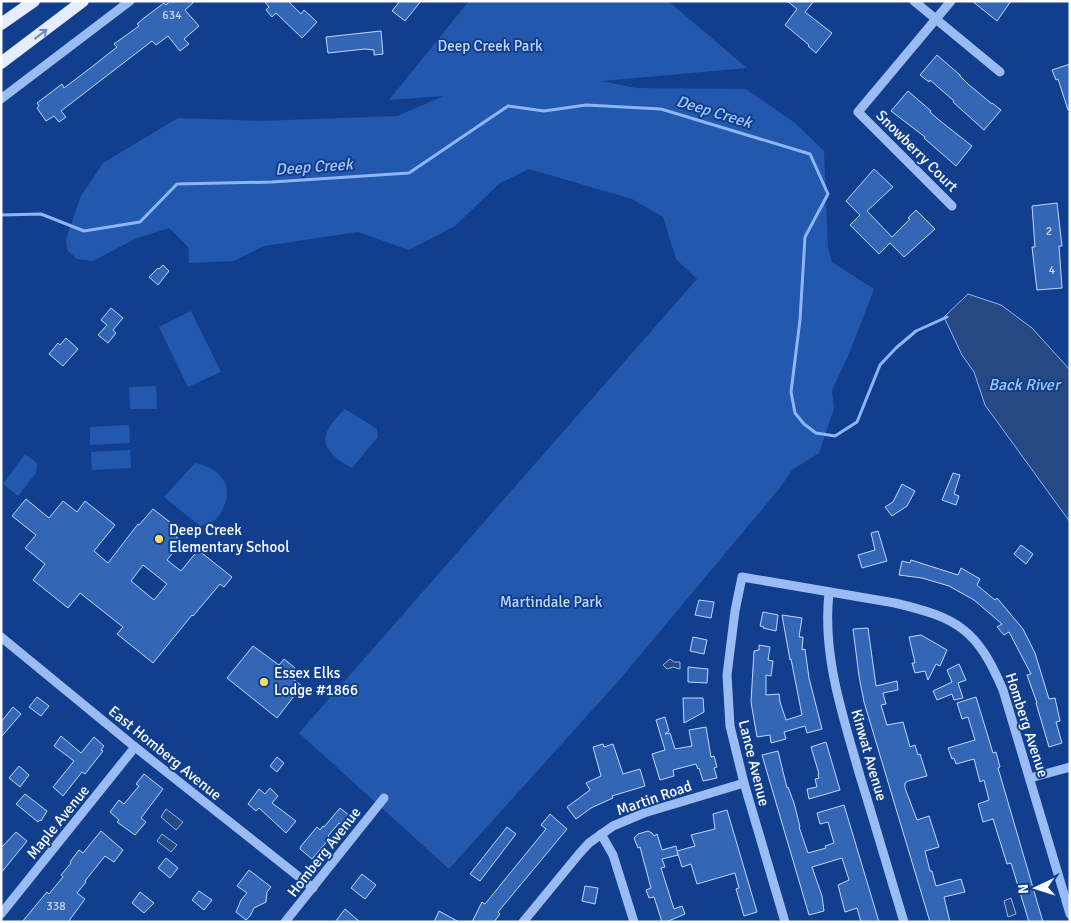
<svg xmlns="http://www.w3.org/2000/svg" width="1071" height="923" font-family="Signika,sans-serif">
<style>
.green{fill:#2258ae}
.water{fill:#264984;stroke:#8cb6f6}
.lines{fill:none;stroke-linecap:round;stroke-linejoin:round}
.stream{stroke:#8cb6f6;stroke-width:3}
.building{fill:#3466b6;stroke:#c1d8fd;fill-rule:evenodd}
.minor{stroke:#9abcf2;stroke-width:9}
.major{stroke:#e5edff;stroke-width:12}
.oneway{stroke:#708dc1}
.poi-dot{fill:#ffdb5b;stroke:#113f8e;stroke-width:2}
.labels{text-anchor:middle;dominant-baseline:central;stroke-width:4;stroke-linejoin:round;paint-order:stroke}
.number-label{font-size:12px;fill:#ccd9ed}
.park-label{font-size:15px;fill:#c1d8fd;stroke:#113f8e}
.street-label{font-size:15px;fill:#fff;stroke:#113f8e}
.poi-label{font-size:15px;fill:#fff;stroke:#113f8e;text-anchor:start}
.water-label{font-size:16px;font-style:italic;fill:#a6c6f9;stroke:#113f8e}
</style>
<rect width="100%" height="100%" fill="#113f8e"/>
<g class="green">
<path d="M469,1H668L747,68L602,81L636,88L746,89L795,123L824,151L828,248L832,262L874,289L849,354L832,390L834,409L819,453L792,470L779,489L622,677L449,869L299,733L697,279L676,259L663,217L632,199L529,169L500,183L455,226L409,250L358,232L264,246L234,261L189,263L188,247L169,228L135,239L93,261L77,259L67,250L66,239L81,196L103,163L178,118L260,121L397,116L444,96L389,100Z"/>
<path d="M191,311L221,372L188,387L159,327Z"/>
<path d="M156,386L157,409H130L129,387Z"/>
<path d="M345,409L377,429L378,437L352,468C318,449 317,436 345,409Z"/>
<path d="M129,425L130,443L90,445V427Z"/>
<path d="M130,450L131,468L92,470L91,452Z"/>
<path d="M25,454L37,463L36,473L18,496L3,484Z"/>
<path d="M195,463C215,467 233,480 225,503C223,509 220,515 215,520C211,523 205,524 200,526L164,497Z"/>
</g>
<g class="water">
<path d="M968,294L1001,305L1032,328L1070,370V522L985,405L974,372L962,355L944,317Z"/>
<path d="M670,659L674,662H680V669L673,667L667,669L663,665Z"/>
<path d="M166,809L183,822L176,830L161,817Z"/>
<path d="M162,834L177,845L171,852L157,841Z"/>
<path d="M1011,898L1016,914L1008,917L1004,901Z"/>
</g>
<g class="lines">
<path class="stream" d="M1,215L41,214L84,231L140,222L177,184L272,182L409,173L508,106L544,111L586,105L661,109L810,154L828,194L805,237L800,320L791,392L795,413L804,424L816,433L835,436L857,422L880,365L896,348L916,331L947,317"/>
</g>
<g class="building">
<path d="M170,1H195L185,10L199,26L184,39L189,44L180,51L168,36L156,45L152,41L61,111L66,117L59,122L54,116L46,121L37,108L39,106L37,103L62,84L64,88L93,66L117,47L114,44L139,26L137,24L144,18L164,3L166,5Z"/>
<path d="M264,1H288L301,14L304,10L317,22L302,38L276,13L272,17L266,10L269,7Z"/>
<path d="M400,1H421L405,21L392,11Z"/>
<path d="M787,1H814L805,12L832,33L816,53L808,46L809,45L785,25L797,9Z"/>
<path d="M972,1H1011L997,21Z"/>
<path d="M381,31L383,54L374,55V50L365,49L328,53L326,37Z"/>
<path d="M937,55L960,75V76L968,84L992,104V103L1001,110L984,130L953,102L954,101L930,80L929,82L920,75Z"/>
<path d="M1070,64V110H1068L1058,79L1056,80L1052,70Z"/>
<path d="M908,91L931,111L930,112L939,120L972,146L956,166L924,138L925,137L891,111Z"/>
<path d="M874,169L893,187L867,211L892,237L910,219L908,218L916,210L935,229L904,257L890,243L879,254L850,225L860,215L846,201Z"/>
<path d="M1057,203L1062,246H1059L1062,288L1037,290L1032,247H1035L1032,206Z"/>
<path d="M163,265L169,271L158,285L149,277L158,268L159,269Z"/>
<path d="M111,308L123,318L113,330L116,333L108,343L98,335L107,325L101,320Z"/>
<path d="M66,338L78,349L63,366L49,354L58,343L60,345Z"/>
<path d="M953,473L960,475L954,494L959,496L956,505L942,500Z"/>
<path d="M902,484L915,491L907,506L892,516L885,507L893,502Z"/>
<path d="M26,499L49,518L63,501L77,512L85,501L115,525L94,551L108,563L138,524L139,525L153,509L175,526L170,532L182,541L167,560L181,571L198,550L232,577L224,587L220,584L193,616L192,615L153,663L117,634L123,627L80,593L68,608L33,580L45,564L25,548L36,535L12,516ZM143,565L167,584L154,600L131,581Z"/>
<path d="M878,531L887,561L862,568L858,555L875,550L871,533Z"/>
<path d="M1021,545L1033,554L1026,564L1014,554Z"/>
<path d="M911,560L958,575L961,568L980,579L977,585L995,600L997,598L1023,629L1035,653L1049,699L1055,698L1060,721L1056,722L1062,743L1049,747L1036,703H1037L1027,675L1031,674L1009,632L1004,635L997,627L1002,624L974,600L949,586L922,578L899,575L902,561L910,563Z"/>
<path d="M699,600L714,602L711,618L695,615Z"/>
<path d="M763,612L778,615L776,631L763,628L764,627L760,626Z"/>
<path d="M782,615L802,618L799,637H803L802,650L805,649L809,678L822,729L807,733L805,726L784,732L786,739L771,743L770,735L757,737L751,702L754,651L759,650V645L770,647L768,660L773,661L771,676L766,675V695L779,694L780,702L786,720L802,715L791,659L790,660Z"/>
<path d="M868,628L876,686L897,681L898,690L883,693L886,704L881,705L887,725L903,722L910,747L915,745L918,755L920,754L927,776L908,781L905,783V788L917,820L929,816L939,847L925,851L930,871H932L936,886L961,879L965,892L944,897L950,922H930L864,702L859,676L853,629Z"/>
<path d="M921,635L947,650L940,666L936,664L928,680L925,671L915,673L912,663H915L909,637Z"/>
<path d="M693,637L707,640L704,654L690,651Z"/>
<path d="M253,646L279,665L284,659L295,668L289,676L302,686L277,718L227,678Z"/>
<path d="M959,664L966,680L958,683L963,698L954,700L952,694L937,700L933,691L952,682L947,670Z"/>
<path d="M688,667L708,669L707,683L688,682Z"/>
<path d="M37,697L49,706L41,716L29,707Z"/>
<path d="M976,697L993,753L996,752L1000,767L998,768L1043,922H1029L1011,863L1007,864L993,819L983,822L978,804L989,800L984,780L980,782L974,759L956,764L954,758L952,759L948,748L975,740L968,717L962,719L957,703Z"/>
<path d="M683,698H703L704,712L684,723Z"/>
<path d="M13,707L21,714L1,737V722Z"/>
<path d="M665,717L669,731L665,734L670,733L675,749L692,746L689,730L706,727L711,757L714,756L717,767L714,768L717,778L703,781L699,768L698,769L696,764L673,770L674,776L660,780L652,754L665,750L656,720Z"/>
<path d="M61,736L81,753L94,737L104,746L101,750L103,751L85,774L82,772L63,796L53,787L74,761L54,746Z"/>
<path d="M826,742L840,790L809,799L807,789L817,787L815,779L819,778L818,774H819L811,747Z"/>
<path d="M603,744L604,747L613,744L623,774L640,769L645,786L612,796L613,798L591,808L576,819L567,807L590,790L586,783L601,776L593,747Z"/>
<path d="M778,751L787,788L788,787L794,803L800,827H799L808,853L826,848L825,846L834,843L828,822L820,824L817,813L844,805L879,922H861L857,908L845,912L838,885L849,880L842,858L812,867L822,896L824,911L809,915L762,755Z"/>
<path d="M277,757L284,763L277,772L270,766Z"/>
<path d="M19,766L29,775L20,787L9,778Z"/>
<path d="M144,774L163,789L141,818L146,822L135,835L117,822L119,820L110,812L119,800L124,804L139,786L136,784Z"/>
<path d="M270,788L278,796L272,803L296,821L286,833L259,808L256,811L248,804L259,789L265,794Z"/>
<path d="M25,794L47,811L41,821L40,820L38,822L16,804Z"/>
<path d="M340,808L355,820L347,829L339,823L328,836L330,838L312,859L300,849L301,846L317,827L320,830L323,826L324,827Z"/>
<path d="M727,810L757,912L744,916L736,889L739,888L735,873L697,884L691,864L682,867L677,851L695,846L691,835L715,829L713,814Z"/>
<path d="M550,814L567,829L498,912L500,914L494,922H472L482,902L485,904L546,829L541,825Z"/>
<path d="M507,827L516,834L480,881L470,874Z"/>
<path d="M101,831L123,850L114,862L105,856L85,881L86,882L77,893L85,899L68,922H22L47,892L49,894L63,877L61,875L71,863L70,862L79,850L83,853Z"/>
<path d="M648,831L652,833L654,836L657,834L662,850L676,846L678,855L662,859L665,867L661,868L674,909L682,906L685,914L666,922H662L654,897L649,898L646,890L651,888L640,847L638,848L634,838L638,834Z"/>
<path d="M16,832L27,841L1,873V848Z"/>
<path d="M166,858L178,868L170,878L158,868Z"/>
<path d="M249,870L271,887L267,892L266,902L254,908L250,916L246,920L236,912L241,900L247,893L237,886Z"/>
<path d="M362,874L376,885L365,899L351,888Z"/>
<path d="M585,886L598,888L595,904L582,901Z"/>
<path d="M199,891L212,900L204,910L192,900Z"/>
<path d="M140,892L154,903L144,913L132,903Z"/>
<path d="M345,909L360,922H335Z"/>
<path d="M439,911L459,922H434Z"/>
</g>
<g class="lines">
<g class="minor">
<path d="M914,1L1000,72"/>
<path d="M951,1L858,112L952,206"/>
<path d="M1,99L130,1"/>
<path d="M829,593C822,656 843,716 860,776C875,824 889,873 904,922"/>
<path d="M1,637L135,747L313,888"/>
<path d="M1030,778L1070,767"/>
<path d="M601,834L613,855L634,922"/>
<path d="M1,914L135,747"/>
<path d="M285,922L384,798"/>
<path d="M523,922L579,854L589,843L613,826L644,813L744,783"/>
<path d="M785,922L744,783L730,726L727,675L735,611L742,577L895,603C958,618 977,629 1003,690L1070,914"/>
</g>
<g class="major">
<path d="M1,24L34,1"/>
<path d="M1,63L83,1"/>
</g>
</g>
<defs><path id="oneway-shaft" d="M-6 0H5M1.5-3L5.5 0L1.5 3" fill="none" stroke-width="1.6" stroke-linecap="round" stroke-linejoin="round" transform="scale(1.25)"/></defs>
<use class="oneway" href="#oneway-shaft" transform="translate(41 34) rotate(-38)"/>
<g class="poi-dot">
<circle cx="159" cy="539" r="5"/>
<circle cx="264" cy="682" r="5"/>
</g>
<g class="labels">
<g class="number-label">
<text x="172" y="15">634</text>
<text x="1049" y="231">2</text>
<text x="1052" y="270">4</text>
<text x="56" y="906">338</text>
</g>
<g class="park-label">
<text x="490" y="46">Deep Creek Park</text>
<text x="551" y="602">Martindale Park</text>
</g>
<g class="street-label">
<text transform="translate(917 151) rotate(45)">Snowberry Court</text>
<text transform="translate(1027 725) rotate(72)">Homberg Avenue</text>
<text transform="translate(165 753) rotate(39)">East Homberg Avenue</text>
<text transform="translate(869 755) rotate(74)">Kinwat Avenue</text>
<text transform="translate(754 763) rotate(76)">Lance Avenue</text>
<text transform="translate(654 798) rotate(-19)">Martin Road</text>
<text transform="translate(58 822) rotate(-51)">Maple Avenue</text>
<text transform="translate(324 852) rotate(-52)">Homberg Avenue</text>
</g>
<g class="poi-label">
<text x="169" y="530">Deep Creek<tspan x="169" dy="17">Elementary School</tspan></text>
<text x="274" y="673">Essex Elks<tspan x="274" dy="17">Lodge #1866</tspan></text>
</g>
<g class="water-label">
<text transform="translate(714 112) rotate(17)">Deep Creek</text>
<text transform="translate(314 167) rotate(-4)">Deep Creek</text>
<text x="1024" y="385">Back River</text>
</g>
</g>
<rect width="1071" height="923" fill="none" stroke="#ffffff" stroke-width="5"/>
<g transform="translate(1036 888) rotate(266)" stroke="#113f8e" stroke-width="4" paint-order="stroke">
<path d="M0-4L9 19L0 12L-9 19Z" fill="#ffffff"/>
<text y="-8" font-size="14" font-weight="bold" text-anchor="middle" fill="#ffffff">N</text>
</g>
</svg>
